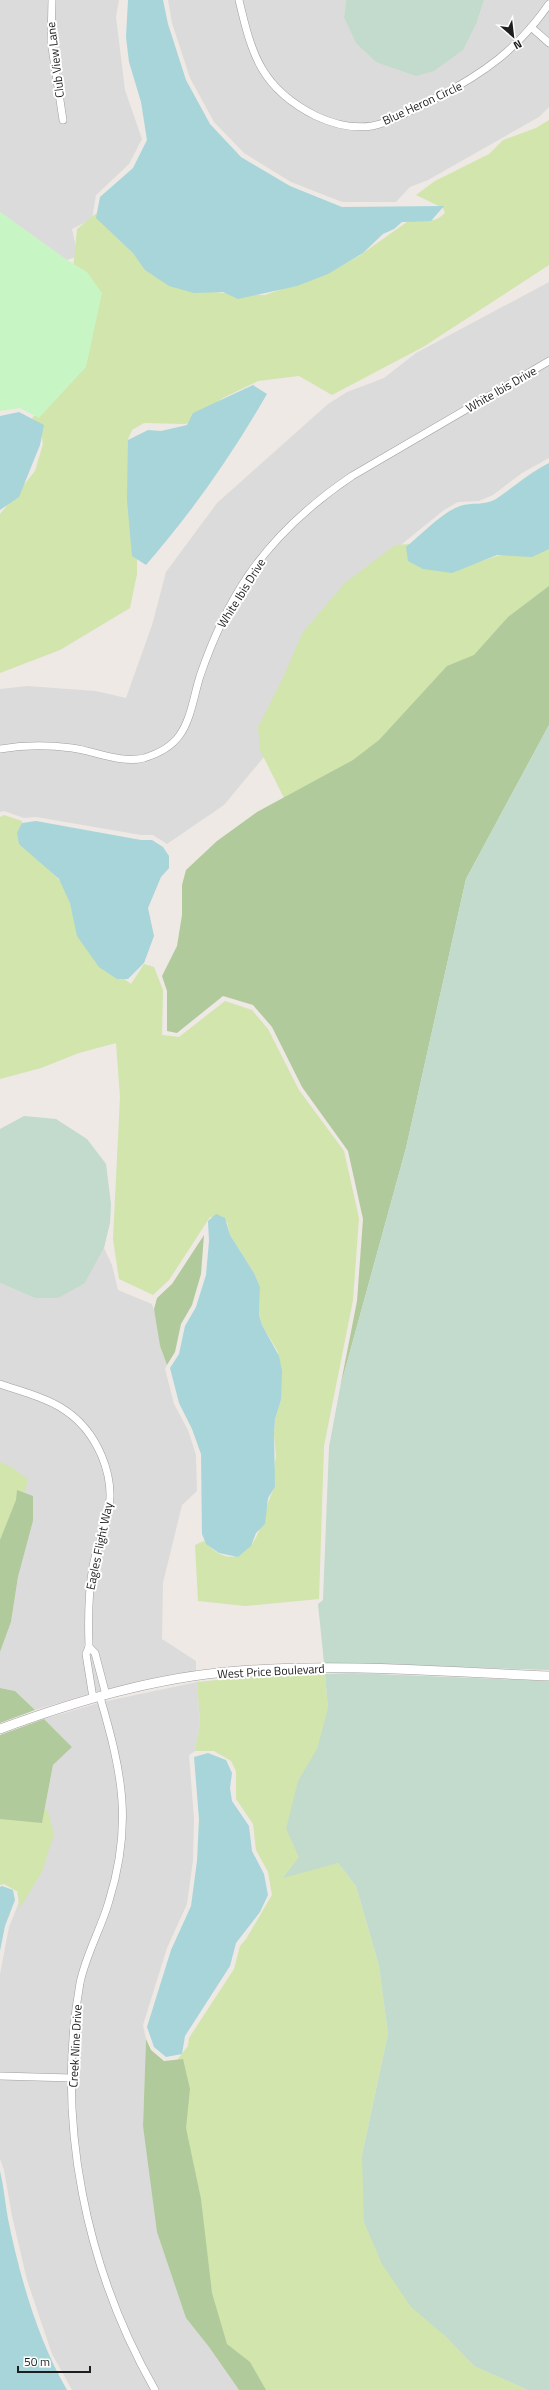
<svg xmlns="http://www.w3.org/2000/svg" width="549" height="2390" font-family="'Titillium Web',sans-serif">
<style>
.residential{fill:#dcdbdb}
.grass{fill:#d1e5ad}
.forest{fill:#b1ca9c}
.wetland{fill:#c2dbcc}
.park{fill:#c7f5c4}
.water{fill:#a7d5d9}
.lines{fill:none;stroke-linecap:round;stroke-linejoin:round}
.minor-casing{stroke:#9f9f9f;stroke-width:8}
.tertiary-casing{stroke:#9f9f9f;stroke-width:10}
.minor{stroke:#fff;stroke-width:7}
.tertiary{stroke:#fff;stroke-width:9}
.labels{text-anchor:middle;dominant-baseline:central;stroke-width:4;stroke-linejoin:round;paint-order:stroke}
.street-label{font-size:12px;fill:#1e1e1e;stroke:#fff}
</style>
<rect width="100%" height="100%" fill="#eee9e4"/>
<g class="residential">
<path d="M0,0H119L116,17L125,90L142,139L129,164L96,195L92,219L72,229L78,256L67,260L0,212Z"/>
<path d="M168,0H346L344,17L477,22L484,0H549V107L539,117L428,180L410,187L396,202H342L291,182L244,153L214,122L190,78L172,23Z"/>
<path d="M549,282V458L522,473L493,495L479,501L458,502L444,510L402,544L264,757L224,805L167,844L153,835H141L36,817L24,818L4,811L0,812V689L27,686L96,691L126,698L152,625L166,572L217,503L328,404L347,392L384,378L416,353Z"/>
<path d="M104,1248L112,1265L118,1290L152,1304L156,1316L160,1346L167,1365L165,1369L174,1404L188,1430L196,1455L197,1491L182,1505L163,1583L162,1639L196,1661V1671L103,1690L35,1710L15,1691L0,1688V1652L11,1622L18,1577L33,1521V1497L17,1490L0,1473V1283L35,1298L85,1283Z"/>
<path d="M197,1682L200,1723L195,1751L189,1755L194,1818L193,1860L187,1904L167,1948L143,2025L146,2039L143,2126L186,2318L209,2347L239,2390H72L52,2354L27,2280L12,2216L4,2170L0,2159V1974L9,1927L19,1902L17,1892L21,1893L42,1823L53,1765L72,1747L44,1719L102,1702Z"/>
</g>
<g class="grass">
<path d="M549,120V265L423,347L332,395L299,376L258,381L223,398L206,410L198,420L185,424L144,423L132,430L128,439L137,537V574L130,608L60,650L0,673V514L35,471L43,444L40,427L32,418L76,371L73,269L77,229L99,211L139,260L195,290L244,295H265L328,273L359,256L414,217C428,221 434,223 445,213L443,208L416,195L435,181L489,154L503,140L536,128Z"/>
<path d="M410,544L464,567L497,556L549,546V595L379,749L287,804L260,750L258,727L281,682L303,632L345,583L395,545Z"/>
<path d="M4,815L22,821V836L42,863L66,887L115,972L131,984L144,964L154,967L163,990L162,1035L179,1037L225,1001L252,1010L268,1029L299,1090L344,1151L359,1218L353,1300L324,1446L319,1599L245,1606L198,1601L195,1545L204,1541C211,1549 224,1560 236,1556C264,1545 261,1511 275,1487L273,1474L276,1456L274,1434L275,1419L281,1400L278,1352L262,1325L259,1314L260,1287L254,1273L230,1235L227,1222L210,1217L169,1280L153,1295L119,1279L113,1239L120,1097L116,1043L79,1053L41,1068L0,1079V817Z"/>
<path d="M0,1462L11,1467L28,1479L19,1523L0,1565Z"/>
<path d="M325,1674L328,1708L331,1709L321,1867L338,1863L356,1886L379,1966L388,2034L362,2155L444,2335L474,2366L528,2390H251L227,2344L199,2268L174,2064L188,2046L189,2038L234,1969L240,1946L246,1939L272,1895L268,1872L256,1850L253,1824L236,1799V1771L231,1761L214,1751H195L200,1723L197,1682L267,1675Z"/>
<path d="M0,1793L23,1796L48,1811L54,1834L42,1872L19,1909L18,1892L4,1884L0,1885Z"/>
</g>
<g class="forest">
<path d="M549,586V725L466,879L406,1148L340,1388L357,1301L363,1219L348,1151L302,1087L272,1027L253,1005L223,996L177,1033L167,1031V991L162,976L177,946L182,915V885L186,870L217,841L257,812L353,760L379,740L447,666L474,655L508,617Z"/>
<path d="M204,1235L201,1274L192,1305L181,1324L175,1352L167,1365L160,1346L154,1309L157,1298L172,1284Z"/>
<path d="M17,1490L33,1496V1521L18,1577L11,1622L0,1652V1540L16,1500Z"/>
<path d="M0,1688L15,1691L35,1710L0,1723Z"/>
<path d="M44,1719L72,1747L53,1765L42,1823L0,1819V1735Z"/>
<path d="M146,2039L151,2050L164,2061L183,2059L190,2089L186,2128L201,2199L212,2293L227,2344L250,2362L266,2390H239L209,2347L186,2318L157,2232L143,2126Z"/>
</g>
<g class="wetland">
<path d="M346,0H484L477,22L463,50L434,71L416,76L376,62L356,43L344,17Z"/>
<path d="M549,725V1670L324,1663L318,1604L323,1600L329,1447L340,1388L406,1148L466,879Z"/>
<path d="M24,1116L56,1119L87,1139L106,1164L111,1204L110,1223L104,1248L85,1283L58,1298H35L0,1283V1129Z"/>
<path d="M353,1673L549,1681V2390H528L474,2366L444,2335L411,2307L382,2264L364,2222L362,2155L388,2034L379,1966L356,1886L338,1863L283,1878L299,1857L286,1829L298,1781L317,1749L328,1708L325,1674Z"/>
</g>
<path class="park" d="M0,212L67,260L87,272L102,293L86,367L39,418L20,408L0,411Z"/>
<g class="water">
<path d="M128,0H163L168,24L186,80L210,124L241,157L290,186L342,207L444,206L431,221L402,222L394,229L383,234L363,253L328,274L297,286L238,299L223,292L194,293L169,286L145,270L133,253L96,218L100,197L133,168L147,140L141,102L129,62L126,37Z"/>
<path d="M253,385L267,394C232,455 192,512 146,565L132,556L127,500L128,440L148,430L161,431L187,425L193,413Z"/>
<path d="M19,412L44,425L40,445L19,497L0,510V416Z"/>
<path d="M549,463V549L532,557L497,555L452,573L423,569L408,561L406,547C422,534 441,513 460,506C472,502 483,506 496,499C514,487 529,473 549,463Z"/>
<path d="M36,821L141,840H152L163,847L169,856V868L161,877L148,908L154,936L144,963L128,979H117L99,967L77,936L70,903L59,879L19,844L17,833L22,823Z"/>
<path d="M216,1214L225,1218L230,1235L254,1273L260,1287L259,1315L262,1325L279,1356L282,1371L281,1400L275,1419L274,1434L275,1487L268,1498L265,1524L256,1533L251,1546L238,1557L219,1553L206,1544L202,1534L201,1454L192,1429L179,1403L170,1368L179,1354L185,1326L196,1307L206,1275L209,1241L208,1221Z"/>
<path d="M208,1753L226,1760L232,1773L230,1788L232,1801L249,1826L252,1851L264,1874L268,1895L260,1912L236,1943L230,1966L185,2036L182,2054L166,2057L154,2047L147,2027L171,1950L191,1906L197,1861L199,1819L194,1757Z"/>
<path d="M2,1886L13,1890L15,1900L5,1926L0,1951V1887Z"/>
<path d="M0,2171C4,2187 5,2203 8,2219C20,2277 37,2338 67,2390H0Z"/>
</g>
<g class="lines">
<g class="minor-casing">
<g id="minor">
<path d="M52,0L51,41L63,120"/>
<path d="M239,0C252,56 262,89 316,116C333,124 352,129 372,126C395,121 415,108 436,98C483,74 518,49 549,4"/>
<path d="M531,27L549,43"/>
<path d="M0,749C24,745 48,745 72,748C95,751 122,764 144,758C157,754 171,747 179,736C191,720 194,695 200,676C212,641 227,607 248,576C276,535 312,503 352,476L549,361"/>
<path d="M0,1384C20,1391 42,1396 60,1407C97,1429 118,1477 107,1519C103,1535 96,1550 93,1566C88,1593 88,1620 89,1647L86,1654L93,1698"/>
<path d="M89,1647L95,1653L106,1695"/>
<path d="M100,1697C122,1772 133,1824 109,1901C101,1929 86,1954 80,1983C55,2121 86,2269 155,2390"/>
<path d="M0,2076L72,2078"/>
</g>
</g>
<g class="tertiary-casing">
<path id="tertiary" d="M0,1729C76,1701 156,1677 238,1671C341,1663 446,1672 549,1676"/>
</g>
<use href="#minor" class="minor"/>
<use href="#tertiary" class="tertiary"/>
</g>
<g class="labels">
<g class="street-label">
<text transform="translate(55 60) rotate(-97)">Club View Lane</text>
<text transform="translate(422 103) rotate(-25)">Blue Heron Circle</text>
<text transform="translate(501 389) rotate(-30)">White Ibis Drive</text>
<text transform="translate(241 593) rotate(-58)">White Ibis Drive</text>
<text transform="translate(99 1546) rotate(-78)">Eagles Flight Way</text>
<text transform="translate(271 1671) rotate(-3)">West Price Boulevard</text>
<text transform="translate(75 2046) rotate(-87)">Creek Nine Drive</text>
</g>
</g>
<g transform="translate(513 36) rotate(152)" stroke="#ffffff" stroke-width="3" paint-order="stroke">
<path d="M0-3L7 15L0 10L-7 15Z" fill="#1e1e1e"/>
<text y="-6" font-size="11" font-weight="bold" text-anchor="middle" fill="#1e1e1e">N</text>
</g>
<path d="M18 2366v6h72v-6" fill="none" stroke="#1e1e1e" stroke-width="2"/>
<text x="24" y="2366" font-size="12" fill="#1e1e1e" stroke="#ffffff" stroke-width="3" paint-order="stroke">50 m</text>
</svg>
